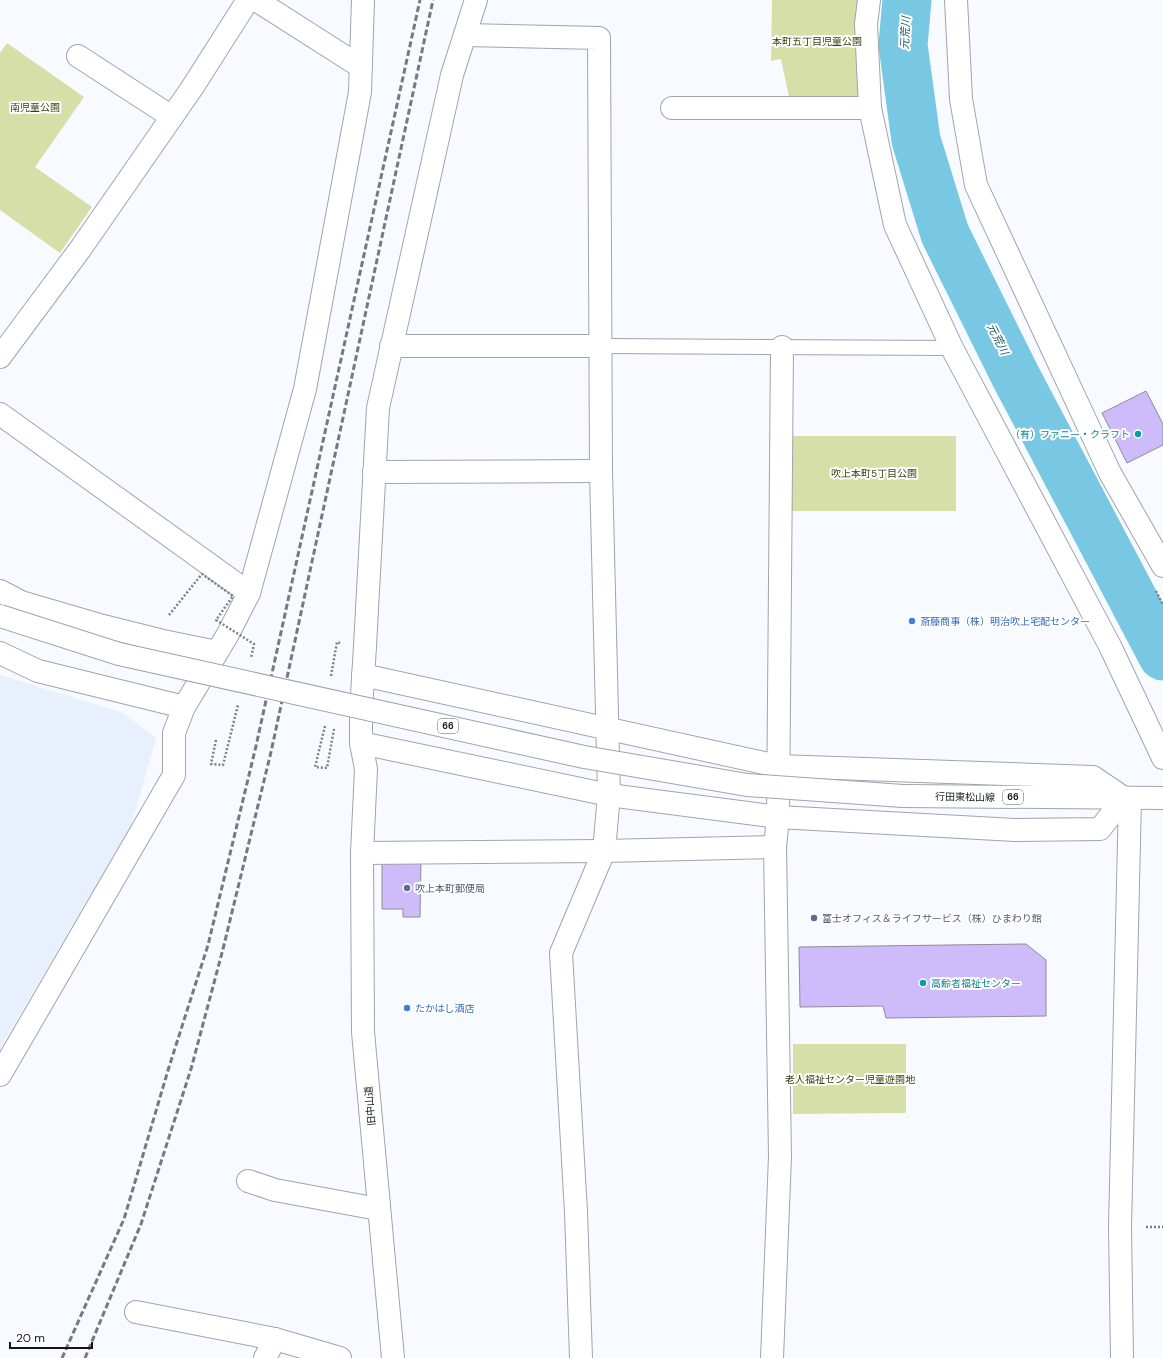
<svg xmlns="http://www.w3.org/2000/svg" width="1163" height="1358" font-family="'DM Sans','Noto Sans JP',sans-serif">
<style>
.built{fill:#e8f0fd}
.green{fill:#d6dfa8}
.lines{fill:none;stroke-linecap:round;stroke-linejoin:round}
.river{stroke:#78c8e4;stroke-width:49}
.building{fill:#cebcfa;stroke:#8f8c96}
.service-casing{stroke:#9fa5ad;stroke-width:16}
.minor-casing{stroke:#9fa5ad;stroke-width:24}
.tertiary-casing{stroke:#9fa5ad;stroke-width:24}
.primary-casing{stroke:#9fa5ad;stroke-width:24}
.path{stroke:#7e8184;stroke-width:2.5;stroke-dasharray:2 2;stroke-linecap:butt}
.service{stroke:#fff;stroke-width:14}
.minor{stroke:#fff;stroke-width:22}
.tertiary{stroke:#fff;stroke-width:22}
.primary{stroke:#fff;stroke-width:22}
.rail{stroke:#77797d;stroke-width:3;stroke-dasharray:6 3;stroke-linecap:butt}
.primary-bridge-casing{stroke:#9fa5ad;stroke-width:24;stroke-linecap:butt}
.path-bridge{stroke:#7e8184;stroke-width:2.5;stroke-dasharray:2 2;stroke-linecap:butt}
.primary-bridge{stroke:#fff;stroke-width:22}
.culture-dot{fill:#0f9aa8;stroke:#fff;stroke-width:1.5}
.shop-dot{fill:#3f7fe0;stroke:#fff;stroke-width:1.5}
.service-dot{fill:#5c6f8a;stroke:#fff;stroke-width:1.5}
.labels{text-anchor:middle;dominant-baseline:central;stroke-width:4;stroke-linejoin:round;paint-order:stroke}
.shield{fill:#fff;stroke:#5a5b5d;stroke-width:1}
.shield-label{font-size:9px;font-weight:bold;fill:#131518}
.park-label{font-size:10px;fill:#3a400e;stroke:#fff}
.culture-label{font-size:10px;fill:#0d838f;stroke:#fff;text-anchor:end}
.shop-label{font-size:10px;fill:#366cbe;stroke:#fff;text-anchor:start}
.street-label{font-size:10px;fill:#131518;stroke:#fff}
.service-label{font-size:10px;fill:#4e5e75;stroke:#fff;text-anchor:start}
.water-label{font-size:11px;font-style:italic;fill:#16586b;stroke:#fff}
</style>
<rect width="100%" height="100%" fill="#f7fafe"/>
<path class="built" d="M0,675L123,713L156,738L131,826L0,1048Z"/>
<g class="green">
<path d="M772,0H860L862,93L858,99L790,102L781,59L771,61Z"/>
<path d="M7,43L84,97L35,167L92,207L60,253L0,210V53Z"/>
<rect x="791" y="436" width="165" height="75"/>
<path d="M793,1044H906V1113L793,1114Z"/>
</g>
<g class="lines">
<path class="river" d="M907,0L903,45L916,140L945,234L1016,377L1163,656"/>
</g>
<g class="building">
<path d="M1146,391L1163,424V445L1127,463L1102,413Z"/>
<path d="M382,857L421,858L420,917H403V909H382Z"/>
<path d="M1026,944L1046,960V1016L886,1018L883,1006L800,1007L799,947Z"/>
</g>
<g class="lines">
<g class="service-casing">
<path id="service" d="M600,346L952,348"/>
</g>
<g class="minor-casing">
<g id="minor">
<path d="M256,0L361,67"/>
<path d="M869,0L866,24L870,108L895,225L952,348L1110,646L1163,758"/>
<path d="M956,0L961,99L976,185L1110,473L1163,566"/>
<path d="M465,35L599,38L601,471L609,795L604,851L561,953L576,1212L581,1358"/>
<path d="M78,56L172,117"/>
<path d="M672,108H870"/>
<path d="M391,346H600"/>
<path d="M0,414L249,593"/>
<path d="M374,472L601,471"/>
<path d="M0,591L21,602L103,626L163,641L217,652"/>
<path d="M365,646L378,408L452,75L476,0"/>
<path d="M0,653L38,671L184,707L174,733V775L0,1075"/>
<path d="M361,743L609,795L778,817L1015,830L1100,829L1124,798L1093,777L778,766L363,675"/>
<path d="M362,853L604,851L775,847"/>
<path d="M248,1181L275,1190L378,1209"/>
<path d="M136,1312L275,1339L340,1358"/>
<path d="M265,1358L275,1339"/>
<path d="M772,1358L780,1156L775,847L778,817L782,347"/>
<path d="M1122,1358L1120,1227L1130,798"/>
</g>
</g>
<g class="tertiary-casing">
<g id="tertiary">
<path d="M0,357L81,248L192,88L248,0"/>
<path d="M365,646L361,711V743L366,769L362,853L363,1032L393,1358"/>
<path d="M184,707L228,634L249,593L305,389L360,92L363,0"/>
</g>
</g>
<g class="primary-casing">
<path id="primary" d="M903,796L1163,798"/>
</g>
<g class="path">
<path d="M1156,591L1163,605"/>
<path d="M331,676L337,642L340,643"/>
<path d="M325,726L315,767L327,768L334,729"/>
<path d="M216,740L211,764L223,765L238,705"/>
<path d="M1146,1227H1163"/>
</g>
<use href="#service" class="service"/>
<use href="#minor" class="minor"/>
<use href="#tertiary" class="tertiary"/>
<use href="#primary" class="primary"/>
<g class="rail">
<path d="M62,1358L124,1219L169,1067L208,945L256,746L420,0"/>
<path d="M85,1358L141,1224L191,1069L223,949L271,752L433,0"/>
</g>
<g class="primary-bridge-casing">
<path id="primary-bridge" d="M0,616L119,654L584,757L747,785L903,796"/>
</g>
<path class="path-bridge" d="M169,615L202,574L233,596L216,620L254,644L251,658"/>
<use href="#primary-bridge" class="primary-bridge"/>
</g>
<g class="culture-dot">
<circle cx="1138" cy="434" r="4"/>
<circle cx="923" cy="983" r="4"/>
</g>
<g class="shop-dot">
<circle cx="912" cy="621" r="4"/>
<circle cx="407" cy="1008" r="4"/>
</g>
<g class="service-dot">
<circle cx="407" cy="888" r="4"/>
<circle cx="814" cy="918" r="4"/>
</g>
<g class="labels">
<g class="shield">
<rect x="438" y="719" width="20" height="14" rx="3"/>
<rect x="1003" y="790" width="20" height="14" rx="3"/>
</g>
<g class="shield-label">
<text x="448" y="726">66</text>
<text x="1013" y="797">66</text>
</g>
<g class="park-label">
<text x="817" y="41">本町五丁目児童公園</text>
<text x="35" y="107">南児童公園</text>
<text x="874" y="473">吹上本町5丁目公園</text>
<text x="850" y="1079">老人福祉センター児童遊園地</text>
</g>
<g class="culture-label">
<text x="1130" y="434">（有）ファニー・クラフト</text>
<text x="931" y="983" text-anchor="start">高齢者福祉センター</text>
</g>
<g class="shop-label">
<text x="920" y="621">斎藤商事（株）明治吹上宅配センター</text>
<text x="415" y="1008">たかはし酒店</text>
</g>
<g class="street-label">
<text transform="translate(965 797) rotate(1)">行田東松山線</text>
<text transform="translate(370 1106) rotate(-95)">旧中山道</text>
</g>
<g class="service-label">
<text x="415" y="888">吹上本町郵便局</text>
<text x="822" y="918">富士オフィス＆ライフサービス（株）ひまわり館</text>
</g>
<g class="water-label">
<text transform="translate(905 33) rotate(-87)">元荒川</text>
<text transform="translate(998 339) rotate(63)">元荒川</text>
</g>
</g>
<path d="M10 1342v6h82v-6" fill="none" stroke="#131518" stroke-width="2"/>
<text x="16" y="1342" font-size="12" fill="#131518" stroke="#ffffff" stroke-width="3" paint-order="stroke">20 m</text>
</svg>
